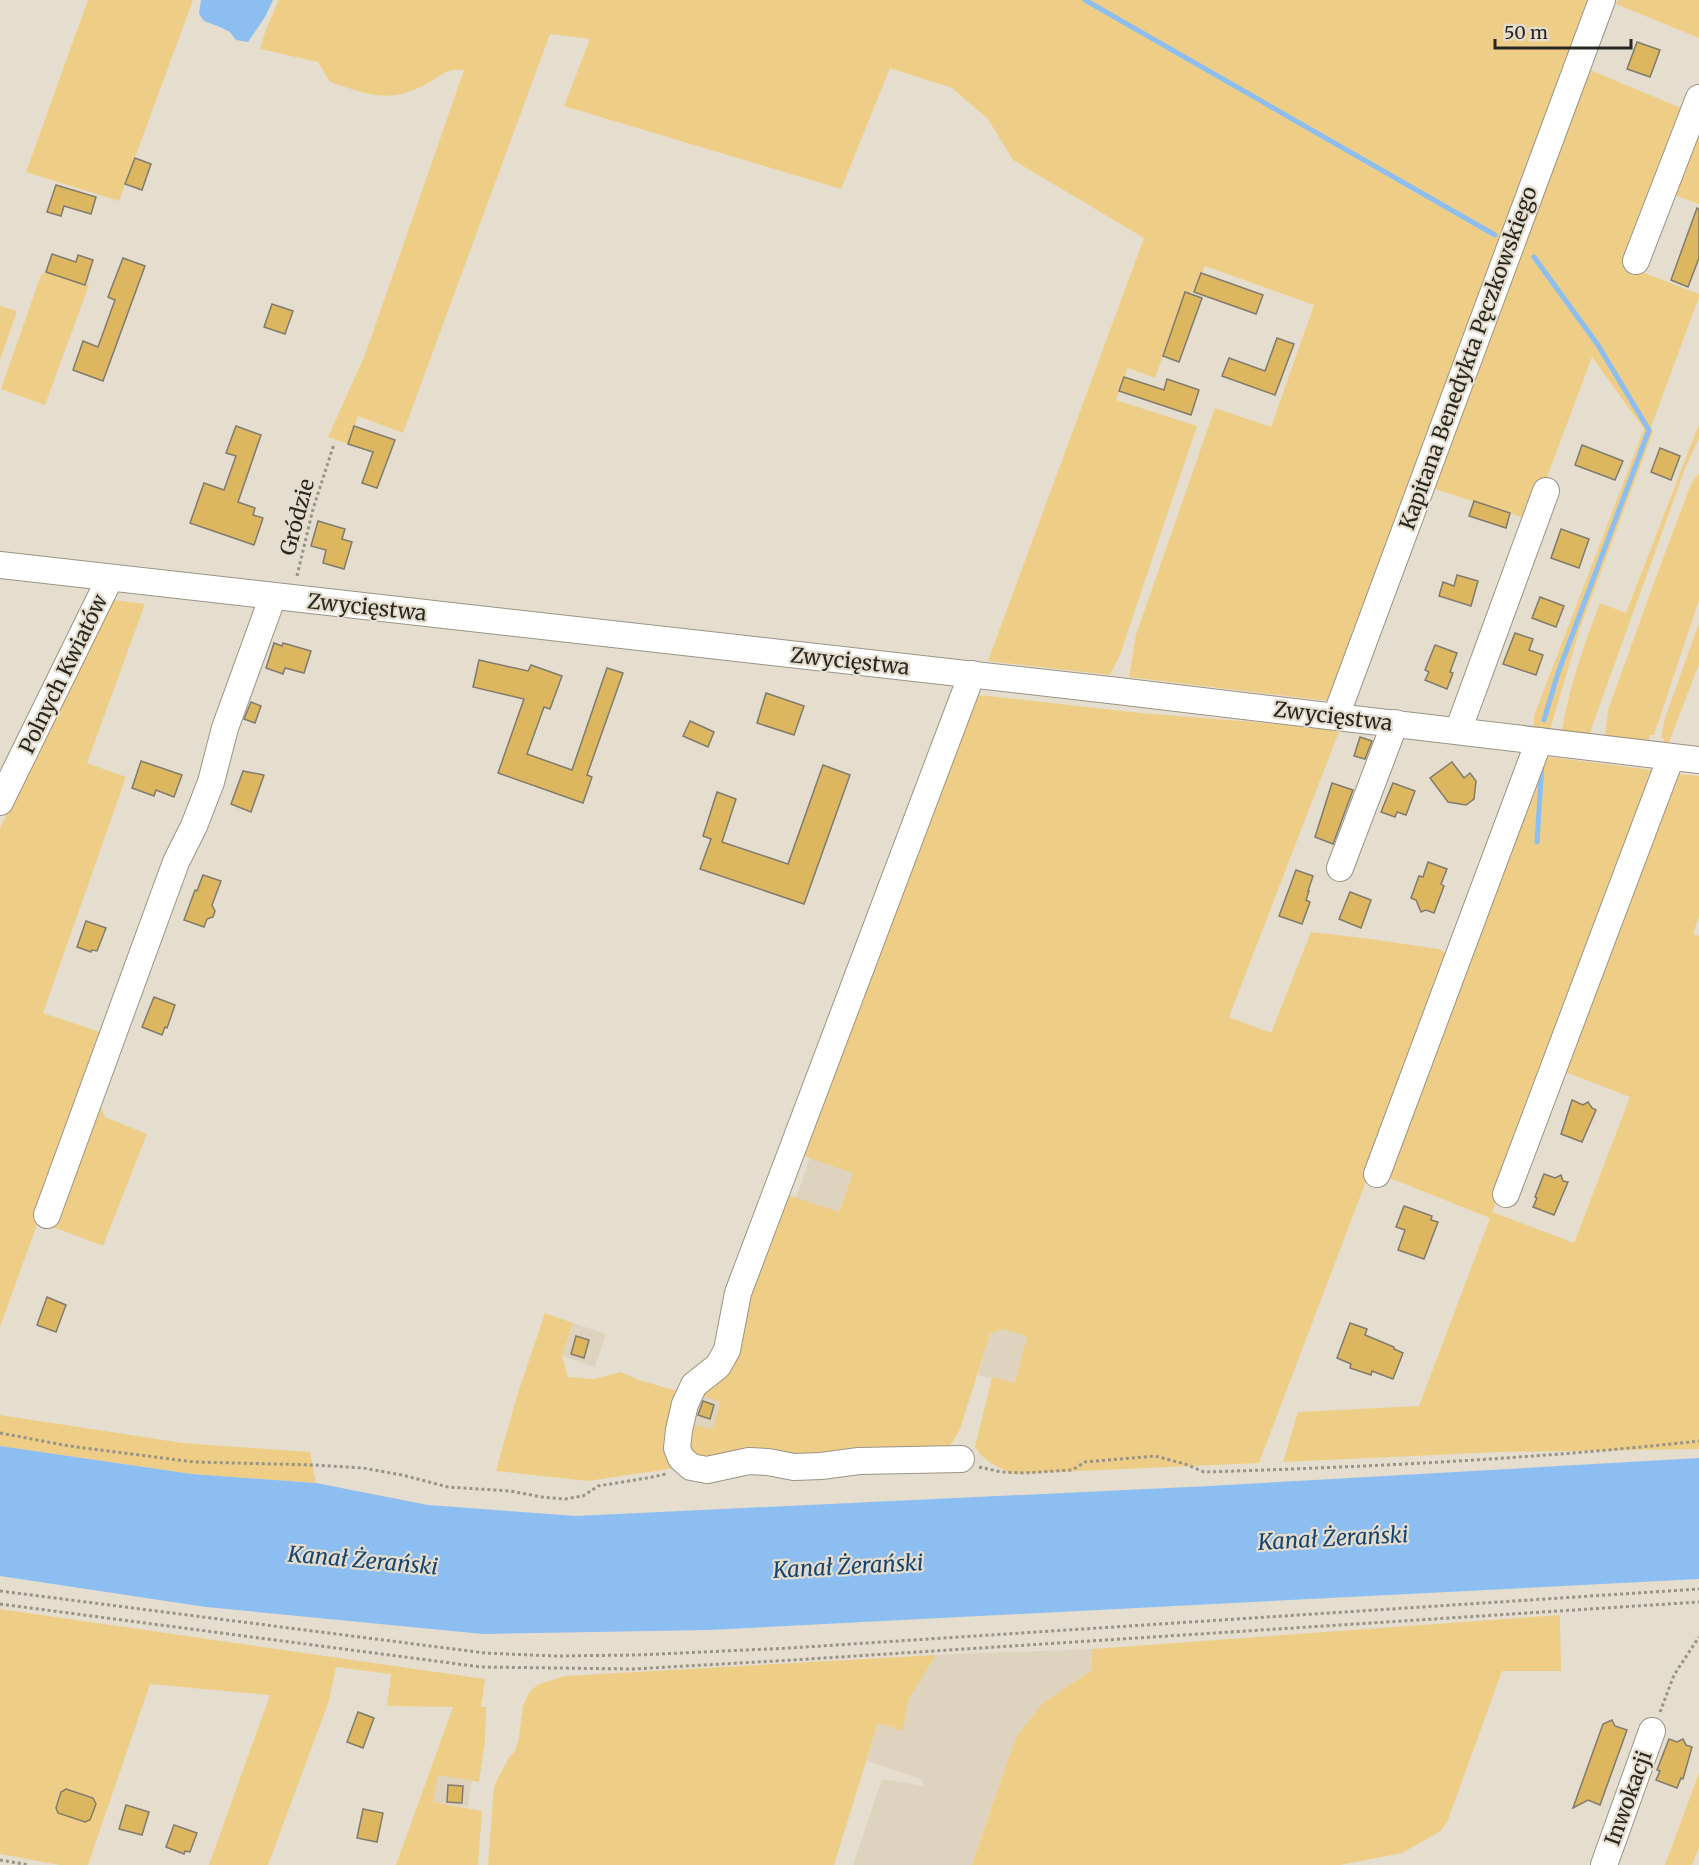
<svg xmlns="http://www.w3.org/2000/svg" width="1699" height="1865" font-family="Merriweather,serif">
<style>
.built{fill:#ddd3be}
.green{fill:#eece86}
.water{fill:#8cbef2}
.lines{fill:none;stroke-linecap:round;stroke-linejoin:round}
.stream{stroke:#8cbef2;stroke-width:5}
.building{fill:#ddb760;stroke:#817b6e;stroke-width:1.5}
.minor-casing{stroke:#9b9486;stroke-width:28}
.path{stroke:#989388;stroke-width:3;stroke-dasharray:3 3;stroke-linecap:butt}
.minor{stroke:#fff;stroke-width:26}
.labels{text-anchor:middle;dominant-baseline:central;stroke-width:4.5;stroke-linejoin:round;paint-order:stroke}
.street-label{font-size:21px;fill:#292721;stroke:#e5decf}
.water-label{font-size:22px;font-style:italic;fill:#18456f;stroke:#e5decf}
</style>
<rect width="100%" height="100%" fill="#e5decf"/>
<g class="built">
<path d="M810,1158L853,1173L838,1213L796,1198Z"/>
<path d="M573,1323L606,1334L595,1367L562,1356Z"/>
<path d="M1003,1329L1027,1335L1015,1383L978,1375L990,1334Z"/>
<path d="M697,1394L722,1402L712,1429L686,1423Z"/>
<path d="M1092,1649L1091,1671L1081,1679L1005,1768L972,1865H853L882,1779L924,1786L921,1779L867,1761L878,1723L903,1731L909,1699L936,1655Z"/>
<path d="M438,1775L472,1780L468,1807L433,1802Z"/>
</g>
<g class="green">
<path d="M88,0H193L119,201L26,172Z"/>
<path d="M279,0H1590L1329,701L1129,677L1136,635L1215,408L1271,427L1314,305L1205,266L1194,292L1185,293L1155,378L1128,368L1116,400L1197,426L1120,655L1110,675L988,661L1144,238L1013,160L988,119L952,88L890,68L841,189L564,106L590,39L550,34L403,433L358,416L348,444L328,437L365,355L464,70C445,69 445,74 430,82C390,105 370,95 330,82L318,62L260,49L266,29Z"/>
<path d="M1618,0H1699V38L1616,4Z"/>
<path d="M1590,70L1686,110L1626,266L1699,294V297L1651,427L1653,432L1579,631L1550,730L1534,727V716L1644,429L1592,357L1531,520L1429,487L1520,257Z"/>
<path d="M1699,116V204L1669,193Z"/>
<path d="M46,272L89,285L45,405L1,389L41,275Z"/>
<path d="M0,306L17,311L0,360Z"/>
<path d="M1699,424V438L1686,466L1589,735L1562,731C1569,687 1584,644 1600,603L1626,613Z"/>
<path d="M1699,473V600L1654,735H1650L1648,742L1605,737L1608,710L1655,580L1691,484Z"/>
<path d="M113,600L145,604L87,763L126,777L43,1013L106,1034L0,1327V828Z"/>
<path d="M1699,623V664L1668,745L1663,744L1664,739L1661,737L1665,718Z"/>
<path d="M979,695L1141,713L1340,729L1229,1017L1271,1033L1311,932L1371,939L1438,949L1452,955L1259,1463L1013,1474C998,1467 984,1462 975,1447L992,1377L1015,1383L1027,1336L1003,1329L990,1334L960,1429L952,1443L946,1449L870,1447L839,1458L690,1460L686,1423L712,1429L721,1402L697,1394L785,1194L839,1212L853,1173L801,1155Z"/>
<path d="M1543,756L1659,771L1573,1004L1492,1212L1574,1243L1630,1097L1563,1071L1678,774L1699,776V916L1693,934L1699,936V1449L1500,1452L1283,1462L1298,1412L1419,1406L1490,1218L1387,1177Z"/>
<path d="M100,1105L105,1117L147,1134L103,1246L53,1227L93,1120Z"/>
<path d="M545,1313L573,1323L562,1356L568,1377L594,1379L621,1372L639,1380L684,1393L683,1467L588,1481L496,1471L517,1396Z"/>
<path d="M0,1415L183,1443L310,1452L316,1483L192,1474L0,1446Z"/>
<path d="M0,1609L485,1679L481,1707H486L485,1740L479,1782L438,1775L433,1802L482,1811L478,1865H396L453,1707L387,1706L391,1674L336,1667L329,1701L268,1865H209L270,1695L150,1684L88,1865H60L0,1854Z"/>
<path d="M1560,1615L1561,1671H1502L1448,1820L1441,1831L1402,1853L1340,1865H972L1005,1768L1017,1736L1044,1702L1091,1671L1092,1649Z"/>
<path d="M936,1655L909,1699L903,1731L878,1723L834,1865H488L494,1786L508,1759L515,1751L519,1737L523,1706L530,1691L539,1684L565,1676Z"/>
<path d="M1699,1773V1847L1692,1865H1665Z"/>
</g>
<g class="water">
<path d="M201,0H273L265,17L248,42L236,40L230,32L220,27L204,21L199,14Z"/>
<path d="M0,1446L192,1474L316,1483L428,1505L576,1516L1210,1486L1699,1458V1579L709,1630L483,1634L206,1607L0,1576Z"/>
</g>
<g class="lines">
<g class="stream">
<path d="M1085,0L1495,235"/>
<path d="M1534,257L1598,345L1649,430L1558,673L1544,720"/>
<path d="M1537,842L1542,763"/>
</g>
</g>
<g class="building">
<path d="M1637,42L1660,50L1650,77L1627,69Z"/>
<path d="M135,158L151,164L142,190L125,184Z"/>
<path d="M56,185L96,197L91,214L64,206L61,216L47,212Z"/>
<path d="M1697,208L1699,209V258L1688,287L1671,280Z"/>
<path d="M52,254L76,262L78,255L93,260L85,285L46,272Z"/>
<path d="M123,258L145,266L103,381L73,370L83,341L98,347L115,300L108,297Z"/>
<path d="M1201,273L1263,295L1256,314L1194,292Z"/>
<path d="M1185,292L1202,298L1179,362L1163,356Z"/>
<path d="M272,304L293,311L285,334L264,327Z"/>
<path d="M1277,338L1294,344L1275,395L1222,376L1229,358L1265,371Z"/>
<path d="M1124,377L1164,390L1167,379L1199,390L1191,415L1119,391Z"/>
<path d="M236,426L261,435L238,502L255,508L253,515L263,518L254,545L190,523L204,483L224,490L236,456L226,453Z"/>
<path d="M354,426L395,440L377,488L362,483L373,452L348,444Z"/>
<path d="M1582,445L1623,461L1615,480L1575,465Z"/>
<path d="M1660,448L1680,456L1671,480L1651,472Z"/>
<path d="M1474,501L1510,513L1506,528L1469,516Z"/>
<path d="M318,521L345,529L342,539L352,542L344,569L323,563L326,550L311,546Z"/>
<path d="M1561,529L1589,539L1579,568L1551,558Z"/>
<path d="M1457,575L1478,581L1471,606L1439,596L1443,582L1454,586Z"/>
<path d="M1540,597L1564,606L1556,627L1532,618Z"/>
<path d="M1515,633L1533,639L1529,650L1543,655L1536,675L1503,664Z"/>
<path d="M274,643L282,646L283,643L311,651L304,673L285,668L283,674L266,668Z"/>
<path d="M1435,645L1457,653L1450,672L1453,673L1447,689L1425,680L1429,672L1425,670Z"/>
<path d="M479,660L528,671L531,665L562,676L550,709L544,707L527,754L572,770L607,668L623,673L587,775L592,777L583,803L498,773L524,699L473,687Z"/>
<path d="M766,693L804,706L794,735L757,723Z"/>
<path d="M251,702L261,706L255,723L244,719Z"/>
<path d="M690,721L714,732L708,747L683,736Z"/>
<path d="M1360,737L1372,741L1365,759L1354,756Z"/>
<path d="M141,761L182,775L174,797L156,790L154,796L132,788Z"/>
<path d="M1452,762L1464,778L1470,773L1476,781L1474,799L1466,805L1448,802L1430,778Z"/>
<path d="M823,765L850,775L804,904L700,869L711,839L703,836L717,792L736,799L722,842L788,864Z"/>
<path d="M243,771L264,775L251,812L231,804Z"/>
<path d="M1332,783L1353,790L1333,844L1315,837Z"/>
<path d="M1393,783L1415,791L1406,815L1397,812L1395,817L1381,812Z"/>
<path d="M1428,862L1447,869L1441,884L1444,886L1434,913L1426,910L1421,912L1416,900L1411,898L1419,876L1423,877Z"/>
<path d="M1296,870L1313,876L1308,891H1309L1306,900L1310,902L1302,924L1279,916Z"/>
<path d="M203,875L221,881L212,905L215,911L213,917L207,919L204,927L184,920L195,890L197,891Z"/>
<path d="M1350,892L1371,900L1361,928L1339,919Z"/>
<path d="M86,921L106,928L97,951L92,950L91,952L77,947Z"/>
<path d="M154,997L175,1005L167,1028L165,1027L162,1035L142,1027Z"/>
<path d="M1572,1100L1583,1105L1588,1102L1592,1108L1596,1110L1582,1142L1561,1134Z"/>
<path d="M1544,1174L1555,1178L1561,1175L1563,1181L1568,1182L1554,1215L1533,1207L1537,1198L1535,1197Z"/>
<path d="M1404,1206L1432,1216L1431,1220L1438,1222L1424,1259L1398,1250L1405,1230L1396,1227Z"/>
<path d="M47,1297L66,1305L56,1332L37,1325Z"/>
<path d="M1350,1323L1367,1329L1365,1335L1394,1347V1349L1403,1353L1393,1379L1372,1371L1371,1375L1350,1368L1351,1364L1337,1358Z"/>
<path d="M576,1336L589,1340L584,1358L571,1354Z"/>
<path d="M703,1401L714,1405L710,1419L698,1415Z"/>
<path d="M358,1712L374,1718L363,1748L347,1742Z"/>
<path d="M1612,1720L1615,1726L1627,1730L1600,1805L1588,1800L1573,1808L1603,1724Z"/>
<path d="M1669,1739L1677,1742L1683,1739L1686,1745L1692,1747L1683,1779L1681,1778L1677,1788L1656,1780L1660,1771L1657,1770Z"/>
<path d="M448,1785L463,1786L462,1803L447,1802Z"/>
<path d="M66,1789L93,1798L96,1804L90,1820L85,1822L58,1813L56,1808L61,1792Z"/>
<path d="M126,1805L149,1812L142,1835L119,1829Z"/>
<path d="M363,1809L383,1813L377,1842L357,1838Z"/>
<path d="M174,1825L197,1833L190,1852L185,1851L184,1854L166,1847Z"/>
</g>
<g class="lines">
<g class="minor-casing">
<g id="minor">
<path d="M1636,261L1699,98"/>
<path d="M0,565L1118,691L1699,760"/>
<path d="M1336,716L1602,0"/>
<path d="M1458,731L1546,491"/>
<path d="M0,802L110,578"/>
<path d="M1340,868L1395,723"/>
<path d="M1377,1174L1539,741"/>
<path d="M1506,1194L1671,757"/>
<path d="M47,1215L176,862L194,826L211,782L225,728L273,596"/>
<path d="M961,1459L859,1461L821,1466L794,1467L768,1462L749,1461L707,1470L691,1467L681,1458L677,1448L679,1430L685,1404L694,1385L718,1366L727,1350L738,1293L972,674"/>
<path d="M1604,1865L1652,1731"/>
</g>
</g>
<g class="path">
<path d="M297,576L313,509L334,444"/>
<path d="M0,1433L69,1446L194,1462L314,1465L363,1468L402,1475L448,1487L510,1491L542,1497L565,1499L583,1496L598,1486L647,1478L666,1474"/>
<path d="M979,1467L1001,1472L1024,1473L1072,1470L1085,1462L1155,1456L1185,1464L1204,1472C1369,1467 1535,1459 1699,1441"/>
<path d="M0,1591L485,1653L556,1656L637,1655L790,1648L1699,1589"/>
<path d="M0,1604L481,1667L633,1669L793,1660L1699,1602"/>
<path d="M1660,1712L1674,1675L1699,1637"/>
<path d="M0,1860L29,1865"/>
</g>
<use href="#minor" class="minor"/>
</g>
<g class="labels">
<g class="street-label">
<text transform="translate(1468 358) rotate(-70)">Kapitana Benedykta Pęczkowskiego</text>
<text transform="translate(297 517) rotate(-75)">Gródzie</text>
<text transform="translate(367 607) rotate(6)">Zwycięstwa</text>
<text transform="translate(850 661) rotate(6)">Zwycięstwa</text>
<text transform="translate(63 674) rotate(-64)">Polnych Kwiatów</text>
<text transform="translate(1333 716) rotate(7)">Zwycięstwa</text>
<text transform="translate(1628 1798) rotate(-70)">Inwokacji</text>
</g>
<g class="water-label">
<text transform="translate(1333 1538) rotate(-3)">Kanał Żerański</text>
<text transform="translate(363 1560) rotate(5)">Kanał Żerański</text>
<text transform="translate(848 1566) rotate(-3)">Kanał Żerański</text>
</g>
</g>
<path d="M1495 39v9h136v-9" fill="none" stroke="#292721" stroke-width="3"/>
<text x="1504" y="39" font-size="18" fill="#292721" stroke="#e5decf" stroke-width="4.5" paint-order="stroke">50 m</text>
</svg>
